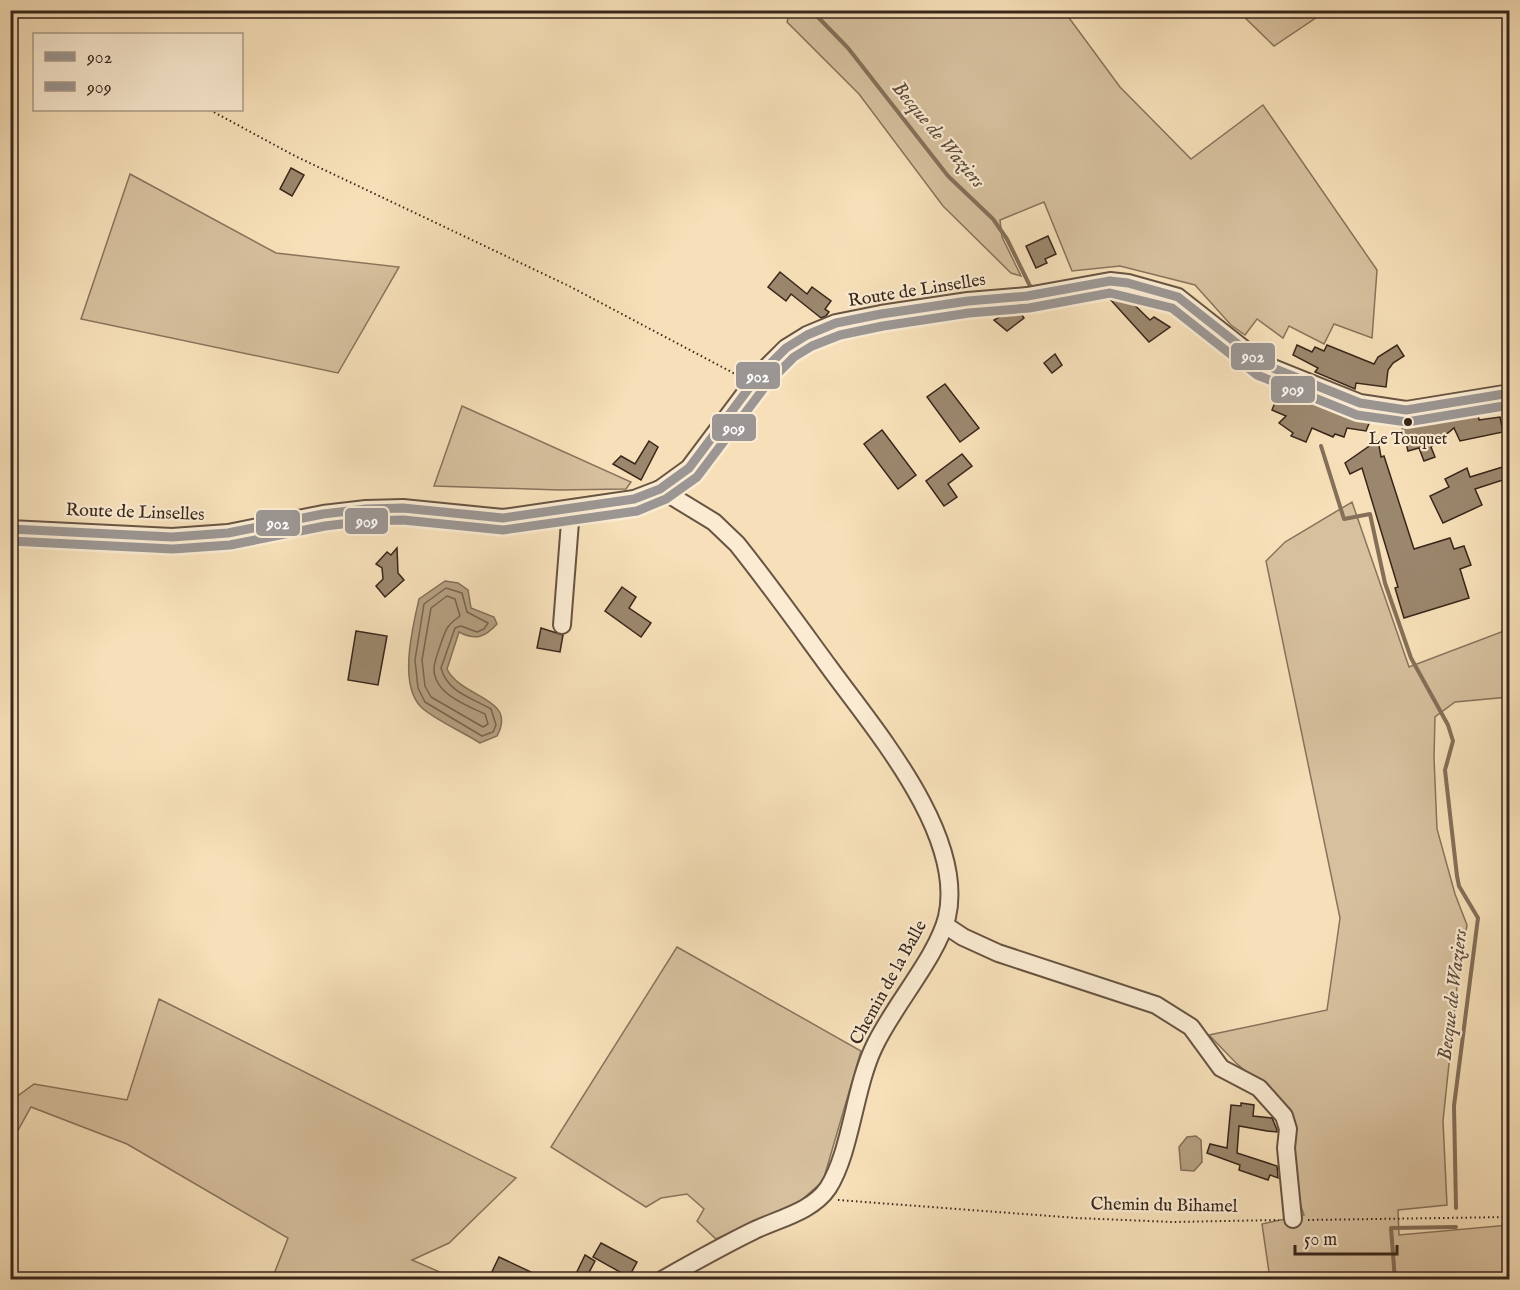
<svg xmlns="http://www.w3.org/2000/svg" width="1520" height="1290" font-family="'IM FELL English',serif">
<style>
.green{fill:#d7c09e;stroke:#88735c;stroke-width:1.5}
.water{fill:#b6a183;stroke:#847059;stroke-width:1.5}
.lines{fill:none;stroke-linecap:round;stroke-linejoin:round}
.shore{stroke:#77644f;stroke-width:1.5}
.stream{stroke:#847059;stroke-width:4}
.building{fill:#9b876d;stroke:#38261b;stroke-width:1.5}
.minor-casing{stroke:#685442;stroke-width:20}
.path{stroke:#38261b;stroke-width:2;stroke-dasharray:1.5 3;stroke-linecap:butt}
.minor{stroke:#faebd2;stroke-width:16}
.bus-1-casing{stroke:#faebd2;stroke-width:14}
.bus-2-casing{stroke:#faebd2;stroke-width:14}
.bus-1{stroke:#9b9693;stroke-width:9}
.bus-2{stroke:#9b9693;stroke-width:9}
.bus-dot{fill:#38261b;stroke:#faebd2;stroke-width:2}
.labels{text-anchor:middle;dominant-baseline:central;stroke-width:4.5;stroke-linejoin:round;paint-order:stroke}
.bus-label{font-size:16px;fill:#38261b;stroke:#faebd2}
.street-label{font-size:18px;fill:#38261b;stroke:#faebd2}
.water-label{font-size:20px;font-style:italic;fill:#5e4b3a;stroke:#faebd2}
.line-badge{stroke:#faebd2;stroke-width:2}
.badge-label{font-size:16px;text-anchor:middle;font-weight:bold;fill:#fff}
</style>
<rect width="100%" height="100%" fill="#f7e0b9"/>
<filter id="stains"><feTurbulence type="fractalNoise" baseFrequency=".00333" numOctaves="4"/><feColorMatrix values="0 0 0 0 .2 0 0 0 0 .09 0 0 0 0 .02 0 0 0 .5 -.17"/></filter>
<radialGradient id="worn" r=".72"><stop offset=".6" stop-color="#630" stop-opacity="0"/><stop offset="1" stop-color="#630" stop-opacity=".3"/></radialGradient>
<g class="green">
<path d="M790,11H1064L1120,87L1191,159L1263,105L1377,270L1372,338L1334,324L1324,344L1289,326L1283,338L1257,319L1245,335L1231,325L1195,285L1120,266L1072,271L1044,202L1000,220L1002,237L1021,276L1011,273L943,206L859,94L787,22Z"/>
<path d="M1238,11H1326L1274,46Z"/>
<path d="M130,174L276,253L399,267L338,373L81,319Z"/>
<path d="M462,406L631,482L626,489L559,490L434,486Z"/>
<path d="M1352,502L1409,667L1509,629V697L1455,702L1435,717L1434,758L1437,829L1455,894L1467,925L1458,978L1443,1121L1447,1205L1398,1210L1399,1235L1509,1225V1279H1270L1262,1224L1304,1215L1294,1187L1291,1127L1269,1091L1236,1063L1209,1035L1327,1010L1340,918L1266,561L1285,542Z"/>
<path d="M677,947L861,1051L823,1181L797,1204L716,1239L697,1221L704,1209L687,1194L661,1198L646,1207L551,1147Z"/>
<path d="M159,999L516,1178L449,1243L412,1260L456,1279H272L288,1238L127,1144L31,1107L17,1132L11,1133V1101L34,1084L127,1100Z"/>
</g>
<g class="water">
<path d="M445,581L458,583L468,590L471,608L494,617L497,624C485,637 476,641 459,632L447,669C462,699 518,697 497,736L480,743C463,732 435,720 421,707C398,684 413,626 419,599Z"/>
<path d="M1196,1136L1201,1140L1202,1162L1194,1171L1181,1170L1179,1147L1187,1137Z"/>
</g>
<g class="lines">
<g class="shore">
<path d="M446,588L462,593L467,612L488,623L484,629L477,632L461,626L455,628L441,668C447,692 472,698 491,709L496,725L493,732L482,736L425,702L418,688L415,660L424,604Z"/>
<path d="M447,596L455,599L460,616C446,626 446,629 440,646C438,653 434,662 434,669C434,694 468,706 485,714L488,724L483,727L431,697L425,686L422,660L431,608Z"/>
</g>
<g class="stream">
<path d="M811,10L848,48L948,176L993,219L1007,239L1030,286"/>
<path d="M1321,446L1344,519L1370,514L1385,583L1411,658L1448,725L1453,741L1445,770L1457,876L1459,886L1478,918L1454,1106L1456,1208"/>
<path d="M1395,1280L1391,1228L1456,1227"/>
</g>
</g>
<g class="building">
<path d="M291,168L304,175L292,196L280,189Z"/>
<path d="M1048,236L1056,254L1045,259L1047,263L1036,268L1026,246Z"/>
<path d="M780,272L807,294L812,287L831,301L825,309L829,312L826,316L821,318L791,294L786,301L768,287Z"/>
<path d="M1115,292L1122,293L1150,320L1154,317L1170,327L1149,342L1109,298Z"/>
<path d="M1017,307L1024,318L1007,331L994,320Z"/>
<path d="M1297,345L1312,352L1315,347L1324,351L1327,345L1374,364L1378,357L1397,345L1404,356L1393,363L1388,370L1386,387L1356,383L1355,389L1315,372L1318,368L1293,355Z"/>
<path d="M1055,354L1062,365L1052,373L1044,363Z"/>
<path d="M945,384L979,428L960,442L927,397Z"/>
<path d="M1297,389L1356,413L1372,416L1366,431L1347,428L1344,437L1335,434L1333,437L1312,428L1306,442L1291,436L1293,433L1279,423L1286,416L1272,410L1279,392L1293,398Z"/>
<path d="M1478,413L1479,420L1500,417L1503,432L1460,441L1454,428L1431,447L1435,457L1424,461L1419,448L1408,451L1401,424Z"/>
<path d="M882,430L916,475L898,489L864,444Z"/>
<path d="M1378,440L1381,457L1384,456L1414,549L1450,538L1454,549L1464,546L1471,565L1460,569L1469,598L1404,618L1395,588L1398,587L1362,468L1350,474L1345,463Z"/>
<path d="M649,441L658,447L641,480L613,464L621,456L635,464Z"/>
<path d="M962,454L972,466L948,484L957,497L944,506L926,481Z"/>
<path d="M1509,465V478L1475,489L1482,505L1443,523L1430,496L1449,487L1445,479L1467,468L1470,477Z"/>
<path d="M397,548L398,573L404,580L385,597L376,586L383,579L382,568L376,564L387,552L391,555Z"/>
<path d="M622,587L636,597L629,608L651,623L641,637L605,611Z"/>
<path d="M541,628L563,635L560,652L537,648Z"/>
<path d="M356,631L387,636L378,685L348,680Z"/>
<path d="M1241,1103L1254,1105L1253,1116L1272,1118L1277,1130V1132L1267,1131L1239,1126L1237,1153L1277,1166L1278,1178L1270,1175L1268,1180L1239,1170L1240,1165L1207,1153L1210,1144L1227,1148L1231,1105L1241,1106Z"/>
<path d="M601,1243L637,1262L629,1277L593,1257Z"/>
<path d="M585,1255L595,1261L585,1280H573Z"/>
<path d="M499,1257L548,1280H488Z"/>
</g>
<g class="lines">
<g class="minor-casing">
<g id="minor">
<path d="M660,489L714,522L737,544C769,584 799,626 829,667C874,729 966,835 947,917C937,957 893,1006 874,1047C854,1089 851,1152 828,1188C812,1212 777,1219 753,1231C722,1246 692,1263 662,1280"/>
<path d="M10,529L172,537L228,533L323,514L366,509L403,508L503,518L634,499L660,489L689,468L758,376L786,348L807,335L836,323L881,314L968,301L1027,296L1110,281L1128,283L1178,297L1263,364L1360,403L1406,410L1510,393"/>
<path d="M562,625L571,509"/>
<path d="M945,925L963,937L998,953L1156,1005L1191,1027L1221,1068L1259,1088L1284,1116L1288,1129L1286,1148L1293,1219"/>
</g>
</g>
<g class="path">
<path d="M210,110L295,156L569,286L739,376"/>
<path d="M838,1200L1077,1218L1173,1222L1279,1220"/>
<path d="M1308,1220L1510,1217"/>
</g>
<use href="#minor" class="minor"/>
<g class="bus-1-casing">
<path id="bus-1" d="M10,529L172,537L228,533L323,514L366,509L403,508L503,518L634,499L660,489L689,468L758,376L786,348L807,335L836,323L881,314L968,301L1027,296L1110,281L1128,283L1178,297L1263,364L1360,403L1406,410L1510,393"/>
</g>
<g class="bus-2-casing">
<path id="bus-2" d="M10,541L173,549L230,545L325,526L367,521L403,520L503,530L637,511L666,499L697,477L767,384L794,357L812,346L840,335L883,326L969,313L1029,308L1110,293L1172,308L1257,375L1357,415L1407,422L1510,405"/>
</g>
<use href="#bus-1" class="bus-1"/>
<use href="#bus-2" class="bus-2"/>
</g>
<circle class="bus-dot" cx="1408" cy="422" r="5"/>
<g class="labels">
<g class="bus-label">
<text x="1408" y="440">Le Touquet</text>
</g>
<g class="street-label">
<text transform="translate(917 291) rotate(-9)">Route de Linselles</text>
<text transform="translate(135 513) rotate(2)">Route de Linselles</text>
<text transform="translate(889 983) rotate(-61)">Chemin de la Balle</text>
<text transform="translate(1164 1206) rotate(1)">Chemin du Bihamel</text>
</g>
<g class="water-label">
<text transform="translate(938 135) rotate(50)">Becque de Waziers</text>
<text transform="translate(1453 995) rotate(-83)">Becque de Waziers</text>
</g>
</g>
<g class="line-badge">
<rect x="1230" y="342" width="46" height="29" rx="6" fill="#9b9693"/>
<rect x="735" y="361" width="46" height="29" rx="6" fill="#9b9693"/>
<rect x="1270" y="375" width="46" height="29" rx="6" fill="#9b9693"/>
<rect x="711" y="413" width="46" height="29" rx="6" fill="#9b9693"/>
<rect x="344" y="507" width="45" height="28" rx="6" fill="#9b9693"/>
<rect x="255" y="509" width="46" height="28" rx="6" fill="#9b9693"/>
</g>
<g class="badge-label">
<text x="1253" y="362">902</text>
<text x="758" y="382">902</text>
<text x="1293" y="395">909</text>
<text x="734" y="434">909</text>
<text x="367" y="527">909</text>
<text x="278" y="529">902</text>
</g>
<rect width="1520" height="1290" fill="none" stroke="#f7e0b9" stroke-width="36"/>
<rect x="12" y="12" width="1496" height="1266" fill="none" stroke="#38261b" stroke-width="3"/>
<rect x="18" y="18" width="1484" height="1254" fill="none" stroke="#38261b" stroke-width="1.5"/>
<rect x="33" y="33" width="210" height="78" fill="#faebd2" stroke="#ac9c89" stroke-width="1.5"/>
<rect x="45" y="52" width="30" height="9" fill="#9b9693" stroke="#ac9c89" stroke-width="1.5"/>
<text x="87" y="63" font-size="18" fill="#38261b">902</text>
<rect x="45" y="82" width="30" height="9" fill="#9b9693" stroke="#ac9c89" stroke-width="1.5"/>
<text x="87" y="93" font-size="18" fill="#38261b">909</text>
<path d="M1295 1245v9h102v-9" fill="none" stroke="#38261b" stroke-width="3"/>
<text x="1304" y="1245" font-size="18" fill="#38261b" stroke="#faebd2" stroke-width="4.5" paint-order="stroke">50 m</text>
<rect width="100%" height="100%" filter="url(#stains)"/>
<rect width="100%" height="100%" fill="url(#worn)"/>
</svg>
